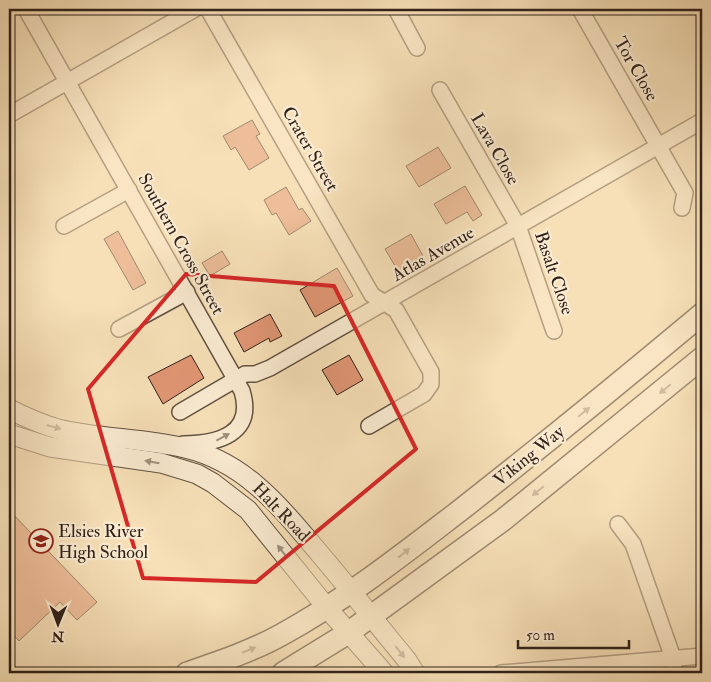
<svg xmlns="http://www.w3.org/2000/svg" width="711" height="682" font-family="'IM FELL Double Pica',serif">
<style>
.building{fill:#e09674;stroke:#31211b}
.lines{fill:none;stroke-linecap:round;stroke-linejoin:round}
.minor-casing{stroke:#625142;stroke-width:18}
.tertiary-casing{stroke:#625142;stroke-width:21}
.secondary-casing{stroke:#31211b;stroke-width:24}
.minor{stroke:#faebd1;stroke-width:15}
.tertiary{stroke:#faebd1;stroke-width:19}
.secondary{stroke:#faebd1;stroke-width:21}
.oneway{fill:#a0907f}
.marked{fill:none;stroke:#d62828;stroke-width:4;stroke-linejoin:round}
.labels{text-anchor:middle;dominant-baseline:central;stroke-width:4.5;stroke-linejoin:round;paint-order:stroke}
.street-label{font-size:18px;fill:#31211b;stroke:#faebd1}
.poi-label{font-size:18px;fill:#31211b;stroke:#faebd1;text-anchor:start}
</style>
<rect width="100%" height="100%" fill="#f7e0b8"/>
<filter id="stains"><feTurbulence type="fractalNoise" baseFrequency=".004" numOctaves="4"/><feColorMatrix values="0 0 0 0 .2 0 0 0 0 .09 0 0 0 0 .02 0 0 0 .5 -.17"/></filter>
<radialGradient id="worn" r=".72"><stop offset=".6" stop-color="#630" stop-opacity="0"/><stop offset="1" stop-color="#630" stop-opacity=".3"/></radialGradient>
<g class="building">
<path d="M252,120L260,134L256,136L269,158L249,170L235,147L231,150L223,136Z"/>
<path d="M438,147L451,168L419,187L406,166Z"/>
<path d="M465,186L482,215L473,221L467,212L446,224L434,204Z"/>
<path d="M286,187L299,210L302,208L311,221L289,235L276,213L272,215L264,200Z"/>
<path d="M118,231L146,283L133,290L104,239Z"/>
<path d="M411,234L423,256L398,271L385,249Z"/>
<path d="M222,251L230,264L210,276L202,263Z"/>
<path d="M337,268L353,296L315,317L300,290Z"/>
<path d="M270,314L282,336L270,342L269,338L244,352L234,333Z"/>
<path d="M191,355L204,378L163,404L148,377Z"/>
<path d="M349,355L363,380L337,395L322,370Z"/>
<path d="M9,510L97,602L77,620L60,602L19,641L9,630Z"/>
</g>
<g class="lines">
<g class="minor-casing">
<g id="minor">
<path d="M26,9L242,391C255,434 218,444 183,444"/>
<path d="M208,9L372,295L396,310L431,372V384L424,394L369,426"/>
<path d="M396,9L417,48"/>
<path d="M580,9L685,193L682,208"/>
<path d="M440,90L518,226L554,331"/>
<path d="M9,115L195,9"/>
<path d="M64,226L129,190"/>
<path d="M119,329L187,292"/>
<path d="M180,412L245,374H255L270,368L702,121"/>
<path d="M618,524L633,544L673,658L674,673"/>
<path d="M501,673L702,656"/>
</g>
</g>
<g class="tertiary-casing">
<g id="tertiary">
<path d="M9,409C25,417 40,424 58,429C99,439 143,438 185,448C246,462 282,509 320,554C349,588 377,624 406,659L415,673"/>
<path d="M9,434L50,447L161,463L197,474L213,483L248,510L327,608L384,673"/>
</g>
</g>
<g class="secondary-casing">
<g id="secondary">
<path d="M187,673C219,662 252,651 281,635C345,600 402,555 458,512C541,447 622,381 702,314"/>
<path d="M283,673L348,633L503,520L702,358"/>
</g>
</g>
<use href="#minor" class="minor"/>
<use href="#tertiary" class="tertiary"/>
<use href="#secondary" class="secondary"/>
</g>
<defs><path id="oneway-solid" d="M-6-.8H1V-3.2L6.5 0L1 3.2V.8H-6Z" transform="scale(1.25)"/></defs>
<g class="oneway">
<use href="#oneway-solid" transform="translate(665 389) rotate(141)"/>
<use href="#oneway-solid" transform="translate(584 412) rotate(-39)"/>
<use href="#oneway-solid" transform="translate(54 427) rotate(16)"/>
<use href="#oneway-solid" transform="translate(223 437) rotate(-28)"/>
<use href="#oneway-solid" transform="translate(152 462) rotate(-170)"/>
<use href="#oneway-solid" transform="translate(538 491) rotate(141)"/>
<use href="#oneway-solid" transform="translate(282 551) rotate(-128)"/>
<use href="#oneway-solid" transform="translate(404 553) rotate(-38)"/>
<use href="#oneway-solid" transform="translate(249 650) rotate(-22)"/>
<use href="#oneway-solid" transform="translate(400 652) rotate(51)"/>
</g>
<path d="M0 0H711V682H0ZM186,274L334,286L416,449L256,582L143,578L88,389Z" fill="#f7e0b8" fill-opacity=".55" fill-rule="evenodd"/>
<path class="marked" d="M186,274L334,286L416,449L256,582L143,578L88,389Z"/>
<defs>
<g id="school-ring" transform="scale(1.25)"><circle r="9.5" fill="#faebd1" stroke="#8f2418" stroke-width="1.5"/><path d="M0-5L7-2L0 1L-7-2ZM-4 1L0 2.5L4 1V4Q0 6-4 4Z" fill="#8f2418"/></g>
</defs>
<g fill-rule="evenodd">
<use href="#school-ring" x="41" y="541"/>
</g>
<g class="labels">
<g class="street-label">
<text transform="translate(636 69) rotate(60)">Tor Close</text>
<text transform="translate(310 149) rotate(60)">Crater Street</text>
<text transform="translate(495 149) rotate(60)">Lava Close</text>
<text transform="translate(181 244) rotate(61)">Southern Cross Street</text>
<text transform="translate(433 254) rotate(-30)">Atlas Avenue</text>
<text transform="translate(554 273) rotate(71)">Basalt Close</text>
<text transform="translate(529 456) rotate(-39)">Viking Way</text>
<text transform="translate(281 512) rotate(46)">Halt Road</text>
</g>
<g class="poi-label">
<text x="58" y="531">Elsies River<tspan x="58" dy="21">High School</tspan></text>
</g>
</g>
<rect width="711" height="682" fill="none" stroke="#f7e0b8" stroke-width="30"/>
<rect x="10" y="10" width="691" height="662" fill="none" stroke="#31211b" stroke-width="2.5"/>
<rect x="15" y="15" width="681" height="652" fill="none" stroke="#31211b"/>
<g transform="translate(58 624) rotate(181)" stroke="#faebd1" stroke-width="4" paint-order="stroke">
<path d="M0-4L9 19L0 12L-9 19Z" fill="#31211b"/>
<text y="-8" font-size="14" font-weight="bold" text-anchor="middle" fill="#31211b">N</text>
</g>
<path d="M518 640v8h111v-8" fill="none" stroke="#31211b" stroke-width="2.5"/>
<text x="526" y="640" font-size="15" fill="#31211b" stroke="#faebd1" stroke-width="4" paint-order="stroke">50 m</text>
<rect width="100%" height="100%" filter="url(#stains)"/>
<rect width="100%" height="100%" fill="url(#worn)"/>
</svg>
